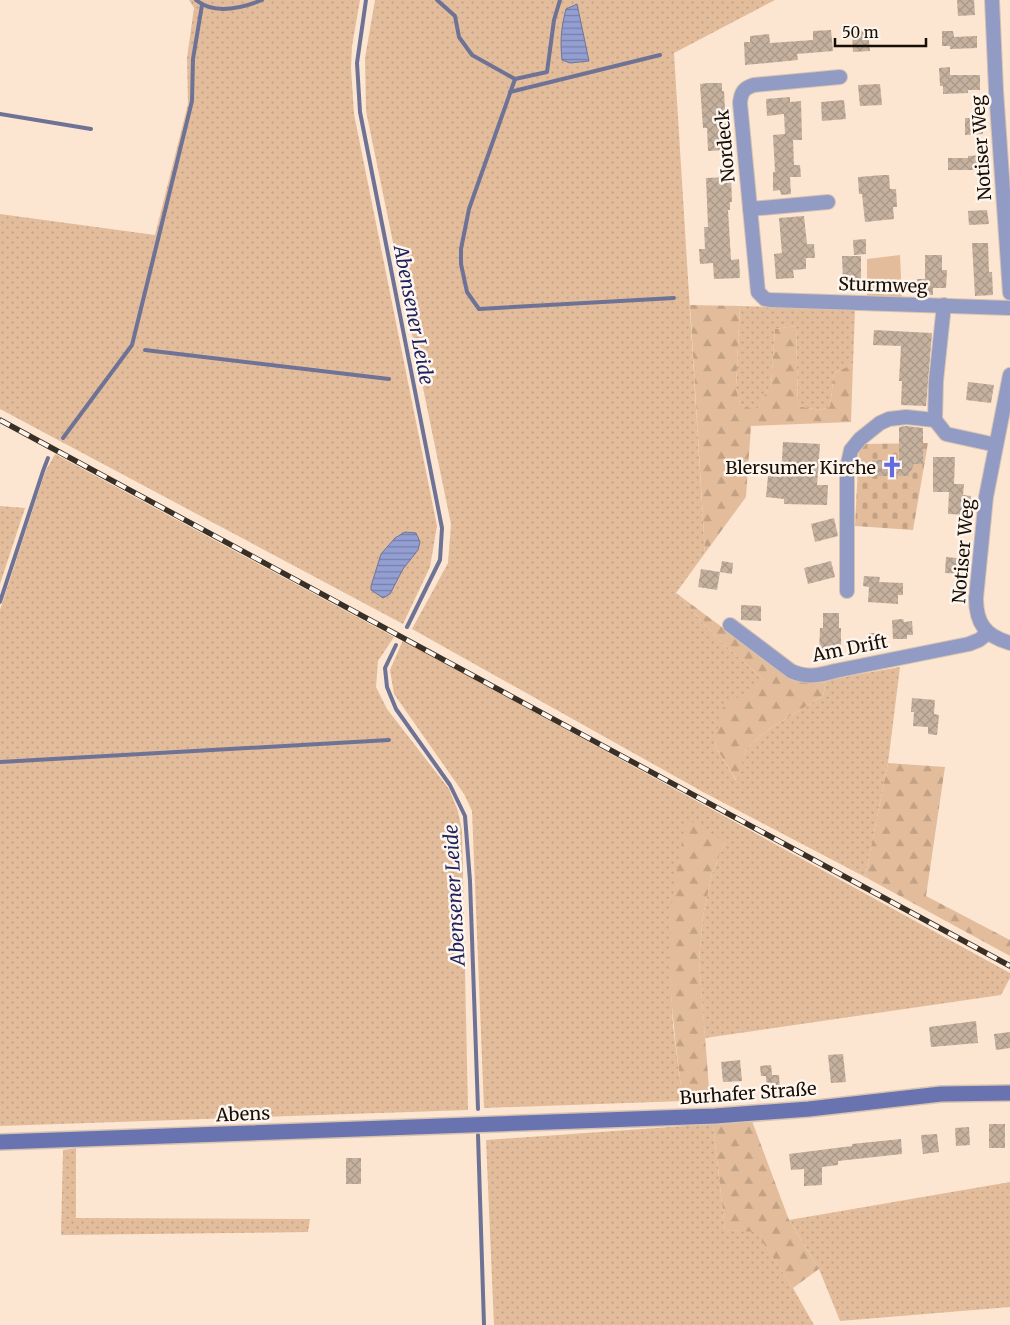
<svg xmlns="http://www.w3.org/2000/svg" width="1010" height="1325" font-family="Merriweather,serif">
<style>
.grass{fill:url(#grass-dots)}
.forest{fill:url(#forest-firs)}
.cemetery{fill:url(#cemetery-stones)}
.park{fill:#e3bd9b}
.water{fill:url(#water-rules);stroke:#6e7396}
.lines{fill:none;stroke-linecap:round;stroke-linejoin:round}
.stream{stroke:#6e7396;stroke-width:4}
.building{fill:url(#building-cross-hatch)}
.street-casing{stroke:#d7c3b1;stroke-width:16}
.secondary-casing{stroke:#d7c3b1;stroke-width:18}
.street{stroke:#929bc4;stroke-width:14}
.secondary{stroke:#6973b0;stroke-width:15}
.rail-casing{stroke:#382f26;stroke-width:5.5}
.rail{stroke:#fef5ed;stroke-width:4;stroke-dasharray:11;stroke-linecap:butt}
.labels{text-anchor:middle;dominant-baseline:central;stroke-width:5;stroke-linejoin:round;paint-order:stroke}
.street-label{font-size:18px;fill:#160f08;stroke:#fef5ed}
.poi-label{font-size:18px;fill:#160f08;stroke:#fef5ed;text-anchor:end}
.water-label{font-size:19px;font-style:italic;fill:#1f2260;stroke:#fef5ed}
</style>
<defs>
<pattern id="grass-dots" width="8" height="8" patternUnits="userSpaceOnUse" patternTransform="scale(1.25)"><rect width="8" height="8" fill="#e3bd9b"/><path d="M2 2h.1M6 6h.1" fill="none" stroke="#c2a184" stroke-width="1.8" stroke-linecap="round"/></pattern>
<pattern id="forest-firs" width="22" height="20" patternUnits="userSpaceOnUse" patternTransform="scale(1.25)"><rect width="22" height="20" fill="#e3bd9b"/><path d="M5 1l3.5 6h-7zM16 11l3.5 6h-7z" fill="#c2a184"/></pattern>
<pattern id="cemetery-stones" width="16" height="16" patternUnits="userSpaceOnUse" patternTransform="scale(1.25)"><rect width="16" height="16" fill="#e3bd9b"/><path d="M2 7V4a2 2 0 0 1 4 0v3zM10 15v-3a2 2 0 0 1 4 0v3z" fill="#c2a184"/></pattern>
<pattern id="water-rules" width="6" height="5" patternUnits="userSpaceOnUse" patternTransform="scale(1.25)"><rect width="6" height="5" fill="#939ed3"/><path d="M0 2.5h6" fill="none" stroke="#777fa9"/></pattern>
<pattern id="building-cross-hatch" width="8" height="8" patternUnits="userSpaceOnUse" patternTransform="scale(1.25)"><rect width="8" height="8" fill="#c6b19e"/><path d="M0 0l8 8M0 8l8-8" fill="none" stroke="#a99787"/></pattern>
</defs>
<rect width="100%" height="100%" fill="#fce5d1"/>
<g class="grass">
<path d="M189,0H360L352,46L351,68L354,114L437,526L430,567L403,624L0,409V214L155,235L188,104L187,58L194,8Z"/>
<path d="M375,0H775L674,53L705,553L676,593L716,637L764,680L718,732L715,746L736,780L746,749L769,729L823,696L826,680L900,667L888,763L865,877L703,792L412,629L448,563L451,524L366,111L365,58Z"/>
<path d="M740,306L855,310L853,364L834,373L830,407L819,410L798,406L796,326L775,329L771,384L756,412L740,404L736,388Z"/>
<path d="M55,454L394,637L378,661L376,687L387,709L449,789L458,811L462,831L468,1110L0,1126V610L45,472Z"/>
<path d="M0,506L25,508L0,584Z"/>
<path d="M403,640L1010,973V978L1001,995L705,1038L699,961L703,916L712,874L725,842L671,915L670,968L673,1026L683,1101L484,1108L472,811L464,794L394,694L390,670Z"/>
<path d="M713,1124L725,1230L756,1231L793,1288L814,1325H494L486,1140Z"/>
<path d="M76,1148V1218L310,1219L308,1232L61,1235L63,1150Z"/>
<path d="M1010,1182V1307L840,1321L819,1269L789,1220Z"/>
</g>
<g class="forest">
<path d="M690,305L740,306L736,388L740,404L756,411L771,384L775,329L796,326L798,406L819,410L830,407L834,373L853,364L851,422L751,426L746,497L705,553Z"/>
<path d="M676,593L784,673L826,680L823,696L769,729L746,749L737,781L715,746L721,709L764,680L716,637Z"/>
<path d="M888,763L945,767L926,896L1010,940V956L865,877Z"/>
<path d="M687,819L725,842L712,874L703,916L699,961L710,1100L683,1101C675,1039 666,977 671,914C674,882 680,851 687,819Z"/>
<path d="M752,1121L789,1220L819,1269L793,1288L756,1232L725,1230L713,1124Z"/>
</g>
<path class="cemetery" d="M928,443L913,530L855,526L859,447L862,444Z"/>
<path class="park" d="M900,255L902,298L867,296V259Z"/>
<g class="water">
<path d="M577,4L589,61L570,63L562,60C560,40 561,29 566,9Z"/>
<path d="M405,532L416,533L420,542L418,550L403,569L390,594L383,598L371,590V586L381,554L395,538Z"/>
</g>
<g class="lines">
<g class="stream">
<path d="M196,0C214,15 242,8 262,0"/>
<path d="M366,0L357,63L360,112L442,528L440,560L407,627"/>
<path d="M437,0L455,16L459,37L472,55L515,79L547,72L554,20L560,0"/>
<path d="M515,79L469,209L461,249V264L467,292L479,309L674,298"/>
<path d="M510,92L660,55"/>
<path d="M0,114L91,129"/>
<path d="M145,350L389,379"/>
<path d="M63,438L132,345L192,101L193,59L202,5"/>
<path d="M0,602L43,471L48,458"/>
<path d="M396,645L385,668L387,687L396,709L450,785L465,816L470,881L478,1109"/>
<path d="M0,762L389,740"/>
<path d="M478,1135L484,1325"/>
</g>
</g>
<g class="building">
<path d="M957,0H974L975,15L958,16Z"/>
<path d="M831,30L833,51L797,54L798,60L745,65L744,42H750V36L769,34L770,43L813,40V31Z"/>
<path d="M868,30L870,51L853,52L852,32Z"/>
<path d="M942,31H953L954,37L977,36V48L950,49V46H942Z"/>
<path d="M950,67V75H980V90H968V93L943,94V86H940L939,68Z"/>
<path d="M708,83H722V91H724L727,150L708,151L707,128H703L700,84Z"/>
<path d="M880,84L882,105L860,106L858,85Z"/>
<path d="M790,97V102L801,101L802,140H793L794,165H800L801,177H790L791,194L781,195L780,190L773,191V172H775L773,135L785,134L784,114L767,116L766,99Z"/>
<path d="M844,100L846,119L822,121L821,102Z"/>
<path d="M965,118H982L983,134L965,135Z"/>
<path d="M984,155L985,170H948V158H968V156Z"/>
<path d="M883,175H889L890,189H896L897,207H893L894,219L865,222L862,194H859L858,177Z"/>
<path d="M731,177L732,202H730V210H728L731,260L739,259L740,278L714,279L713,263L700,264L699,249H705L704,227H708L706,178Z"/>
<path d="M987,210L989,224L969,225L968,211Z"/>
<path d="M804,216L807,244H814L815,258H806V269L793,270L794,278L776,279L774,254L782,253L779,218Z"/>
<path d="M866,239V254L854,255L853,240Z"/>
<path d="M972,243H988L989,272H992L993,295L975,296Z"/>
<path d="M925,255H942V270H947L946,288H933V295H917V279H925Z"/>
<path d="M842,256H861V281H843Z"/>
<path d="M874,330L932,333L926,406L901,405L902,381H899L901,346L873,345Z"/>
<path d="M968,382L994,385L991,403L966,400Z"/>
<path d="M906,426L923,428V464H914L911,471L909,472V476H872V460H899V427Z"/>
<path d="M783,442L820,444L817,485H828L827,505L784,504V499L766,497L768,476L781,477Z"/>
<path d="M933,457H955L954,484H964L963,495L971,496L970,515L948,514L949,492H933Z"/>
<path d="M834,518L838,536L815,542L811,524Z"/>
<path d="M946,557L966,559L965,574L945,573Z"/>
<path d="M722,561L733,563L732,574L720,572Z"/>
<path d="M831,561L835,577L808,584L804,568Z"/>
<path d="M701,569L720,572L717,590L698,587Z"/>
<path d="M864,576L880,577L879,582L903,583V595H898V604L868,602L869,587L863,586Z"/>
<path d="M741,605L761,606V621L741,620Z"/>
<path d="M823,613H839V628H841V655L819,654L820,628H823Z"/>
<path d="M903,619L904,622L912,621L913,635H907V639H893L892,620Z"/>
<rect x="869" y="633" width="15" height="11"/>
<path d="M912,698L935,700L934,714L939,715L937,735L928,734V727L913,726L914,712H911Z"/>
<path d="M976,1021L978,1043L931,1047L929,1027Z"/>
<path d="M1010,1032V1048L996,1050L994,1034Z"/>
<path d="M843,1054L846,1082L831,1083L828,1055Z"/>
<path d="M740,1060L742,1081L723,1082L721,1062Z"/>
<path d="M771,1065L772,1075H779L780,1092L767,1093L766,1076H761L760,1066Z"/>
<rect x="989" y="1124" width="16" height="24"/>
<path d="M969,1127L970,1145L956,1146L955,1128Z"/>
<path d="M937,1134L939,1152L923,1154L921,1135Z"/>
<path d="M901,1139L902,1154L838,1161V1165L822,1167V1185L804,1186V1169L791,1170L789,1154L852,1146V1144Z"/>
<rect x="346" y="1158" width="15" height="26"/>
</g>
<g class="lines">
<g class="street-casing">
<g id="street">
<path d="M992,0L996,90L1010,293"/>
<path d="M840,77L754,85C744,88 741,92 740,103L758,292L765,299L770,300L1010,308"/>
<path d="M750,209L828,202"/>
<path d="M944,305L936,381L935,420L946,434L996,445"/>
<path d="M1010,375L986,497L976,598C976,623 985,636 1010,643"/>
<path d="M847,591V468L851,450L860,439L880,423L889,419L906,417L935,420"/>
<path d="M730,625L791,671C807,678 817,676 835,671L969,644L979,640L988,633"/>
</g>
</g>
<g class="secondary-casing">
<path id="secondary" d="M0,1142L715,1116L809,1109L941,1094L1010,1093"/>
</g>
<use href="#street" class="street"/>
<use href="#secondary" class="secondary"/>
<g class="rail-casing">
<path id="rail" d="M0,420L1010,966"/>
</g>
<use href="#rail" class="rail"/>
</g>
<defs>
<g id="church-bare" transform="scale(1.725)"><path d="M-1.2-6h2.4v3.5h3.3v2.4h-3.3V6h-2.4V-.1h-3.3v-2.4h3.3Z" fill="#616be3" stroke="#fef5ed" stroke-width="2.5" paint-order="stroke"/></g>
</defs>
<g fill-rule="evenodd">
<use href="#church-bare" x="892" y="467"/>
</g>
<g class="labels">
<g class="street-label">
<text transform="translate(725 146) rotate(-95)">Nordeck</text>
<text transform="translate(981 148) rotate(-94)">Notiser Weg</text>
<text transform="translate(883 285) rotate(2)">Sturmweg</text>
<text transform="translate(963 551) rotate(-85)">Notiser Weg</text>
<text transform="translate(850 648) rotate(-11)">Am Drift</text>
<text transform="translate(748 1093) rotate(-4)">Burhafer Straße</text>
<text transform="translate(243 1114) rotate(-2)">Abens</text>
</g>
<g class="poi-label">
<text x="876" y="467">Blersumer Kirche</text>
</g>
<g class="water-label">
<text transform="translate(414 315) rotate(79)">Abensener Leide</text>
<text transform="translate(454 895) rotate(-93)">Abensener Leide</text>
</g>
</g>
<path d="M835 38v8h91v-8" fill="none" stroke="#160f08" stroke-width="2.5"/>
<text x="842" y="38" font-size="15" fill="#160f08" stroke="#fef5ed" stroke-width="4" paint-order="stroke">50 m</text>
</svg>
